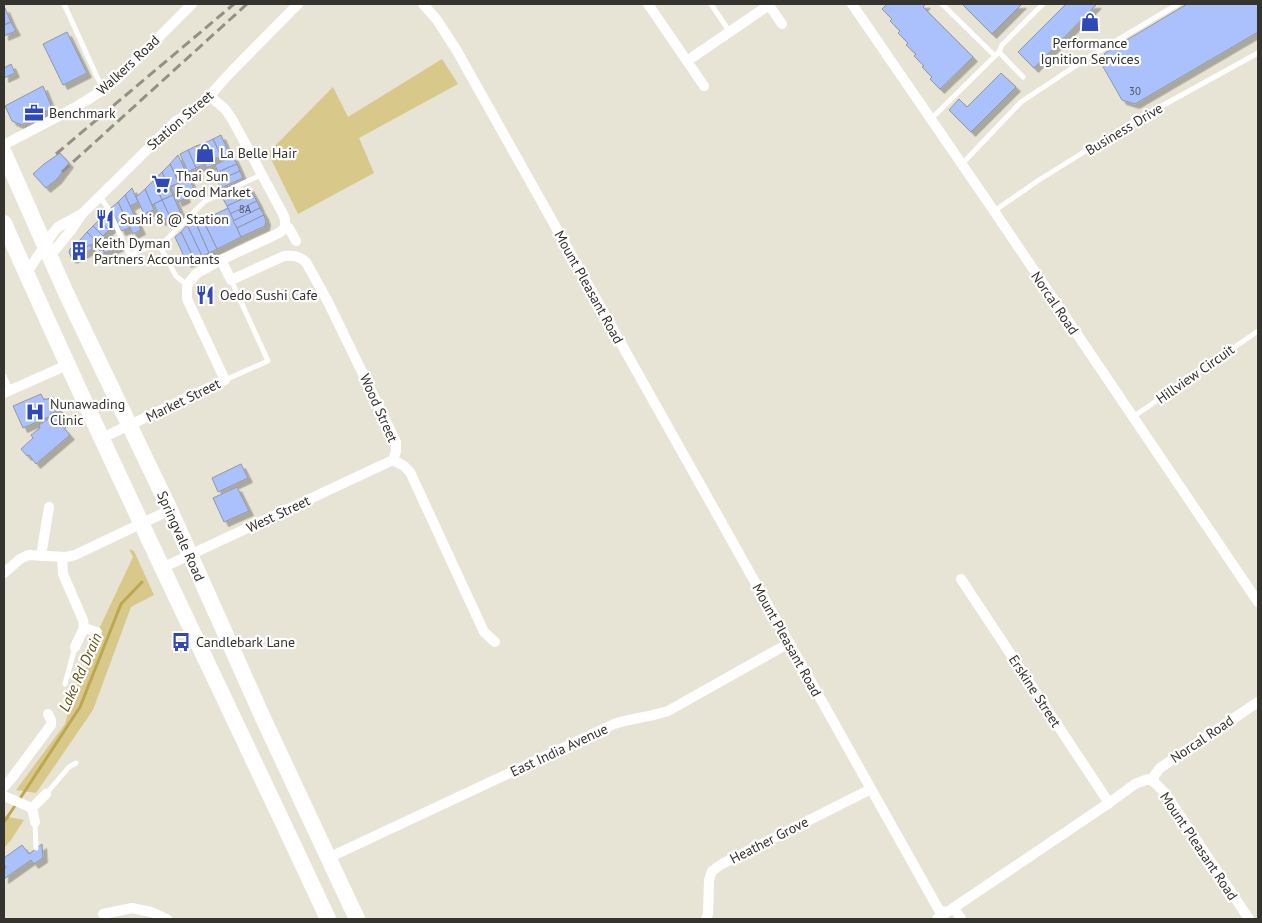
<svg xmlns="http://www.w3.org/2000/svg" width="1262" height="923" font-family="'PT Sans',sans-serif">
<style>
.green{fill:#d8c88a}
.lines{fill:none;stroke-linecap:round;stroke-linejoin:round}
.stream{stroke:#bda74f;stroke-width:3}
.building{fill:#aac1fd;stroke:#9196a3;filter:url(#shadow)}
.service{stroke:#fff;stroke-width:5}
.minor{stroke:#fff;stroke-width:10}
.trunk{stroke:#fff;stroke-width:16}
.rail{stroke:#939186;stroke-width:3;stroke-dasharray:10 5;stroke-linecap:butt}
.labels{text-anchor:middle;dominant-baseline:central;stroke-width:4.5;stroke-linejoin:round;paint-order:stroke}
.number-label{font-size:11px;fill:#525661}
.poi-label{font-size:14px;fill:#34332d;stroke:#fff;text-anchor:start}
.street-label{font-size:14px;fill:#34332d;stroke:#fff}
.water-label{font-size:15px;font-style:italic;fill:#62530e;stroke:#fff}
</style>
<defs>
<filter id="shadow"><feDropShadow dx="4.5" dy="4.5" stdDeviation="0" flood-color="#0004"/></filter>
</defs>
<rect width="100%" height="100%" fill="#e8e4d5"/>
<g class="green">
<path d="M442,59L458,84L359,138L374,173L298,214L268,153L333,87L348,117Z"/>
<path d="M129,549L134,551L154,595L131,607L93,710L36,793L16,790L65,724L73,694L94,652L99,629L133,557Z"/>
<path d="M4,816L24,820L11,840L4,848Z"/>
</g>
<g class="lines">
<path class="stream" d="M4,822L23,794L80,707L121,604L142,582"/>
</g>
<g class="building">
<path d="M887,4H926L923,7L973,57L940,89L930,79L932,77L922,67L924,66L914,56L916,54L906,45L908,43L898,33L900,31L890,21L892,19L882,9Z"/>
<path d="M962,4H1022L992,34Z"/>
<path d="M1066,4H1097L1034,68L1018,52Z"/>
<path d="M1187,4H1258V32L1135,104L1122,100L1102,65L1105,53Z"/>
<path d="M4,8H5L11,22L4,25Z"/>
<path d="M11,22L16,31L4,36V25Z"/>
<path d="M67,32L87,73L63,85L43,44Z"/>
<path d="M11,64L15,73L4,78V68Z"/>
<path d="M1001,73L1016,87L971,132L949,110L959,99L967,107Z"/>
<path d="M43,86L52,108L22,125L12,121L5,106Z"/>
<path d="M221,135L229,153L221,156L213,139Z"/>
<path d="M213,139L221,156L213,160L205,143Z"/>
<path d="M205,143L215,164L207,168L196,146Z"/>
<path d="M196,146L205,164L196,168L188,150Z"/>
<path d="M188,150L196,168L188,172L180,154Z"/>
<path d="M60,153L69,163L57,179L46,188L33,174L44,164Z"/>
<path d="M178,155L194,189L184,193L170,164Z"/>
<path d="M233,156L237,164L218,172L215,165Z"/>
<path d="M170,164L179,183L169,187L162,172Z"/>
<path d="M237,164L240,171L221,180L218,172Z"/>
<path d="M240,171L243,178L221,188L217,181Z"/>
<path d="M162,172L173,195L162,200L153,181Z"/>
<path d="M153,181L162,200L152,205L145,189Z"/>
<path d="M179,183L186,198L178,202L171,187Z"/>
<path d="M249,187L253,194L227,206L223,199Z"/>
<path d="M132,188L138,202L130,206L125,195Z"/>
<path d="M145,189L154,210L144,214L136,197Z"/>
<path d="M253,194L257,201L230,214L227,206Z"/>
<path d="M125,195L141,230L133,234L118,202Z"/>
<path d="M173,195L182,216L177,220L172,222L162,200Z"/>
<path d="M162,200L170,217L161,221L154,204Z"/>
<path d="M257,201L260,208L233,221L230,214Z"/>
<path d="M118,202L130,228L121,231L111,208Z"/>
<path d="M228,208L241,237L217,249L203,220Z"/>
<path d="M260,208L264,215L237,228L233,221Z"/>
<path d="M106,213L113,226L109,230L99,220Z"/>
<path d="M264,215L266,221L265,226L241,237L237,228Z"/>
<path d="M201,216L217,249L209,253L194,219Z"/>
<path d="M194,219L209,253L202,256L187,225Z"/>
<path d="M99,220L109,230L103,236L93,226Z"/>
<path d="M187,225L202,256L194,259L181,232Z"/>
<path d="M93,226L103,236L97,242L87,232Z"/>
<path d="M87,232L97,242L86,247L79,241Z"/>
<path d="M181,232L194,259L187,263L175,237Z"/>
<path d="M117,238L120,246L105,253L103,250L100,251L98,248L102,246L101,245Z"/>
<path d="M79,241L86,247L90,245L92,249L72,259L69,252L70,249Z"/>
<path d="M41,394L44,400L53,397L59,410L50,414L51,416L23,428L13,406Z"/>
<path d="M56,414L63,422L60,424L70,435L36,464L29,455L27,456L21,449L33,438L31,435L40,428L39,425Z"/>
<path d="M241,464L248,478L218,492L212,478Z"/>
<path d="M237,487L249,511L224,522L213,498Z"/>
<path d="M42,844L43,858L34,864L31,860L4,879V869L6,868L4,864V858L22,845L29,854Z"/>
</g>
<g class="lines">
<g class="service">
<path d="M64,4L98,79L104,89"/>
<path d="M711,4L729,31"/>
<path d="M942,4L995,56"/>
<path d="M999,52L1023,77"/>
<path d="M931,119L999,52L1002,45L1043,4"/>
<path d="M962,164L1021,102L1089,57L1178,4"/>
<path d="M100,197L108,208L129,255L154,245L160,246L205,201L261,175"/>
<path d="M994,211L1039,180L1129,124L1258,53"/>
<path d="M160,246L176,276L187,285"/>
<path d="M4,376L10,390"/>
<path d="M225,380L268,361L231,280"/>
<path d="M1133,417L1258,331"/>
<path d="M65,684L75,647"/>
<path d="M46,794L69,767L76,763"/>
<path d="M35,822L36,848"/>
</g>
<g class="minor">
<path d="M423,4L437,20L457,51L939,910L947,912"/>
<path d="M648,4L704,86"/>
<path d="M768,4L782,24"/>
<path d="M852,4L994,211L1258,602"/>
<path d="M687,61L769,5"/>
<path d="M210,96L225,109L232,119L283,214L285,219V225L289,228L296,241"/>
<path d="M4,145C42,124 82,107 116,80L192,4"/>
<path d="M50,256L72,229L82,214L176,121L190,113L203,103L230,73L298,4"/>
<path d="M221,260L231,280L284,256C293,255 299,256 306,262L328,302L396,442V451L393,460L404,466L410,472L484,632L495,642"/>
<path d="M26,274L53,233L58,227L82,214"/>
<path d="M4,393L67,365"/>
<path d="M102,438L225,380L187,299V285L196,274L221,260L279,233L284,229L285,225"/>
<path d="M41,556L49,507"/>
<path d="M62,557L63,574L83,620L84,628L75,647"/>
<path d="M162,568L393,460"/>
<path d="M4,573L20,559L28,555L66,557L75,555L170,510"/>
<path d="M961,579L1109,803"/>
<path d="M84,628L97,632"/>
<path d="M1154,782V776L1160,768L1258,702"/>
<path d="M4,787L11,779L51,725V720L48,714"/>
<path d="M4,796L32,808"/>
<path d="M35,822L32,808L46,794"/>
<path d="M328,858L614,724C632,718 650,717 668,711L789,643"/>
<path d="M954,908L961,919"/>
<path d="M103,914L132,908L151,912L167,919"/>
<path d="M706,919L708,914L709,880L712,871L722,864L871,789"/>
<path d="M937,919L1109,803L1135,784L1148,779L1154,782L1165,793L1249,919"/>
</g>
<g class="trunk">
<path d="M4,153L66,293L170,510L263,718L357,919"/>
<path d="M4,223C107,457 220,687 328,919"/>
</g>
<g class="rail">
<path d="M56,154L234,4"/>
<path d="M62,172L247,4"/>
</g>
</g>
<defs>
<g id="shop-bare" transform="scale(1.5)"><path d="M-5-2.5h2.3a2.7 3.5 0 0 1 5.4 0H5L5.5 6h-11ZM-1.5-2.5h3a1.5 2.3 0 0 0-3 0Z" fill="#2f49b9" stroke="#fff" stroke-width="2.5" paint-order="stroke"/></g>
<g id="office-bare" transform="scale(1.5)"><path d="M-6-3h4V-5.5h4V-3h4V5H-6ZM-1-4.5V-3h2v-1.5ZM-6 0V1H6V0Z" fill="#2f49b9" stroke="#fff" stroke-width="2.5" paint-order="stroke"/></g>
<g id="supermarket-bare" transform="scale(1.5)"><path d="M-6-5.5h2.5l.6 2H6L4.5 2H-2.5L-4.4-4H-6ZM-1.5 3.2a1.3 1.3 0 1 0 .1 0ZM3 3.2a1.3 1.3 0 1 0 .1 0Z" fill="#2f49b9" stroke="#fff" stroke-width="2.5" paint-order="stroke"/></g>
<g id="restaurant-bare" transform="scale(1.5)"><path d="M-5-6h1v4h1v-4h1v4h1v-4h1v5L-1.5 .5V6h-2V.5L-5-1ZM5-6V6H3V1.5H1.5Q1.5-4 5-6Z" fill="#2f49b9" stroke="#fff" stroke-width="2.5" paint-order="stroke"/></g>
<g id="building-bare" transform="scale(1.5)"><path d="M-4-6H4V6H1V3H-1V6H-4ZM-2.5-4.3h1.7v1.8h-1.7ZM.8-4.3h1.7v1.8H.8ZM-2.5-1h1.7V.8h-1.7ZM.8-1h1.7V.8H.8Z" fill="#2f49b9" stroke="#fff" stroke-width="2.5" paint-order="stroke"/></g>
<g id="hospital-bare" transform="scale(1.5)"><path d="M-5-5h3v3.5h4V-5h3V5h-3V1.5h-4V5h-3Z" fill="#2f49b9" stroke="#fff" stroke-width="2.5" paint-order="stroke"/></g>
<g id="bus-bare" transform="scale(1.5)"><path d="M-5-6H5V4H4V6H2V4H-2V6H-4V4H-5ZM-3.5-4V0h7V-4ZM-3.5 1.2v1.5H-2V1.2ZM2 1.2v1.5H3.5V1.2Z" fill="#2f49b9" stroke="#fff" stroke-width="2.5" paint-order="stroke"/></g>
</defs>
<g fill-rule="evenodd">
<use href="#shop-bare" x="1090" y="22"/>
<use href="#office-bare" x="34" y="113"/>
<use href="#shop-bare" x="205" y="153"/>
<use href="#supermarket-bare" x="161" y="184"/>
<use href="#restaurant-bare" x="105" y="219"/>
<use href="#building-bare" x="79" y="251"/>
<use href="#restaurant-bare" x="205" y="295"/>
<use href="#hospital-bare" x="35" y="412"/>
<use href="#bus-bare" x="181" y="642"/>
</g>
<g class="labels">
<g class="number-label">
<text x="1135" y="91">30</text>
<text x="245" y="209">8A</text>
</g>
<g class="poi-label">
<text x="1090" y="43" text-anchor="middle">Performance<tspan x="1090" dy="16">Ignition Services</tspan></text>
<text x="49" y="113">Benchmark</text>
<text x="220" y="153">La Belle Hair</text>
<text x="176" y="176">Thai Sun<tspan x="176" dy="16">Food Market</tspan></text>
<text x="120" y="219">Sushi 8 @ Station</text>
<text x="94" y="243">Keith Dyman<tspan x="94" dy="16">Partners Accountants</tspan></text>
<text x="220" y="295">Oedo Sushi Cafe</text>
<text x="50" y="404">Nunawading<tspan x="50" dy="16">Clinic</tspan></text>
<text x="196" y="642">Candlebark Lane</text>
</g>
<g class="street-label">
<text transform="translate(128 65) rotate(-43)">Walkers Road</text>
<text transform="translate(180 120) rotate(-41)">Station Street</text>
<text transform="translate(1124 129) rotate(-31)">Business Drive</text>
<text transform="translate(589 287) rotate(61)">Mount Pleasant Road</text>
<text transform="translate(1055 303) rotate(56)">Norcal Road</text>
<text transform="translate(1195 374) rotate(-35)">Hillview Circuit</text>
<text transform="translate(183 400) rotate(-26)">Market Street</text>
<text transform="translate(379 408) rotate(66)">Wood Street</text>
<text transform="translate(278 514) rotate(-25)">West Street</text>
<text transform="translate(181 536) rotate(66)">Springvale Road</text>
<text transform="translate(787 640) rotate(61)">Mount Pleasant Road</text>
<text transform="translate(1035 691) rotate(57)">Erskine Street</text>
<text transform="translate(1202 739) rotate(-34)">Norcal Road</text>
<text transform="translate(559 750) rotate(-25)">East India Avenue</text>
<text transform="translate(769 840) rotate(-27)">Heather Grove</text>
<text transform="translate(1199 846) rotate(56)">Mount Pleasant Road</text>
</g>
<g class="water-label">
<text transform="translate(80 672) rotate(-66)">Lake Rd Drain</text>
</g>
</g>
<rect width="1262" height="923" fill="none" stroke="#34332d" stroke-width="10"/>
</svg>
